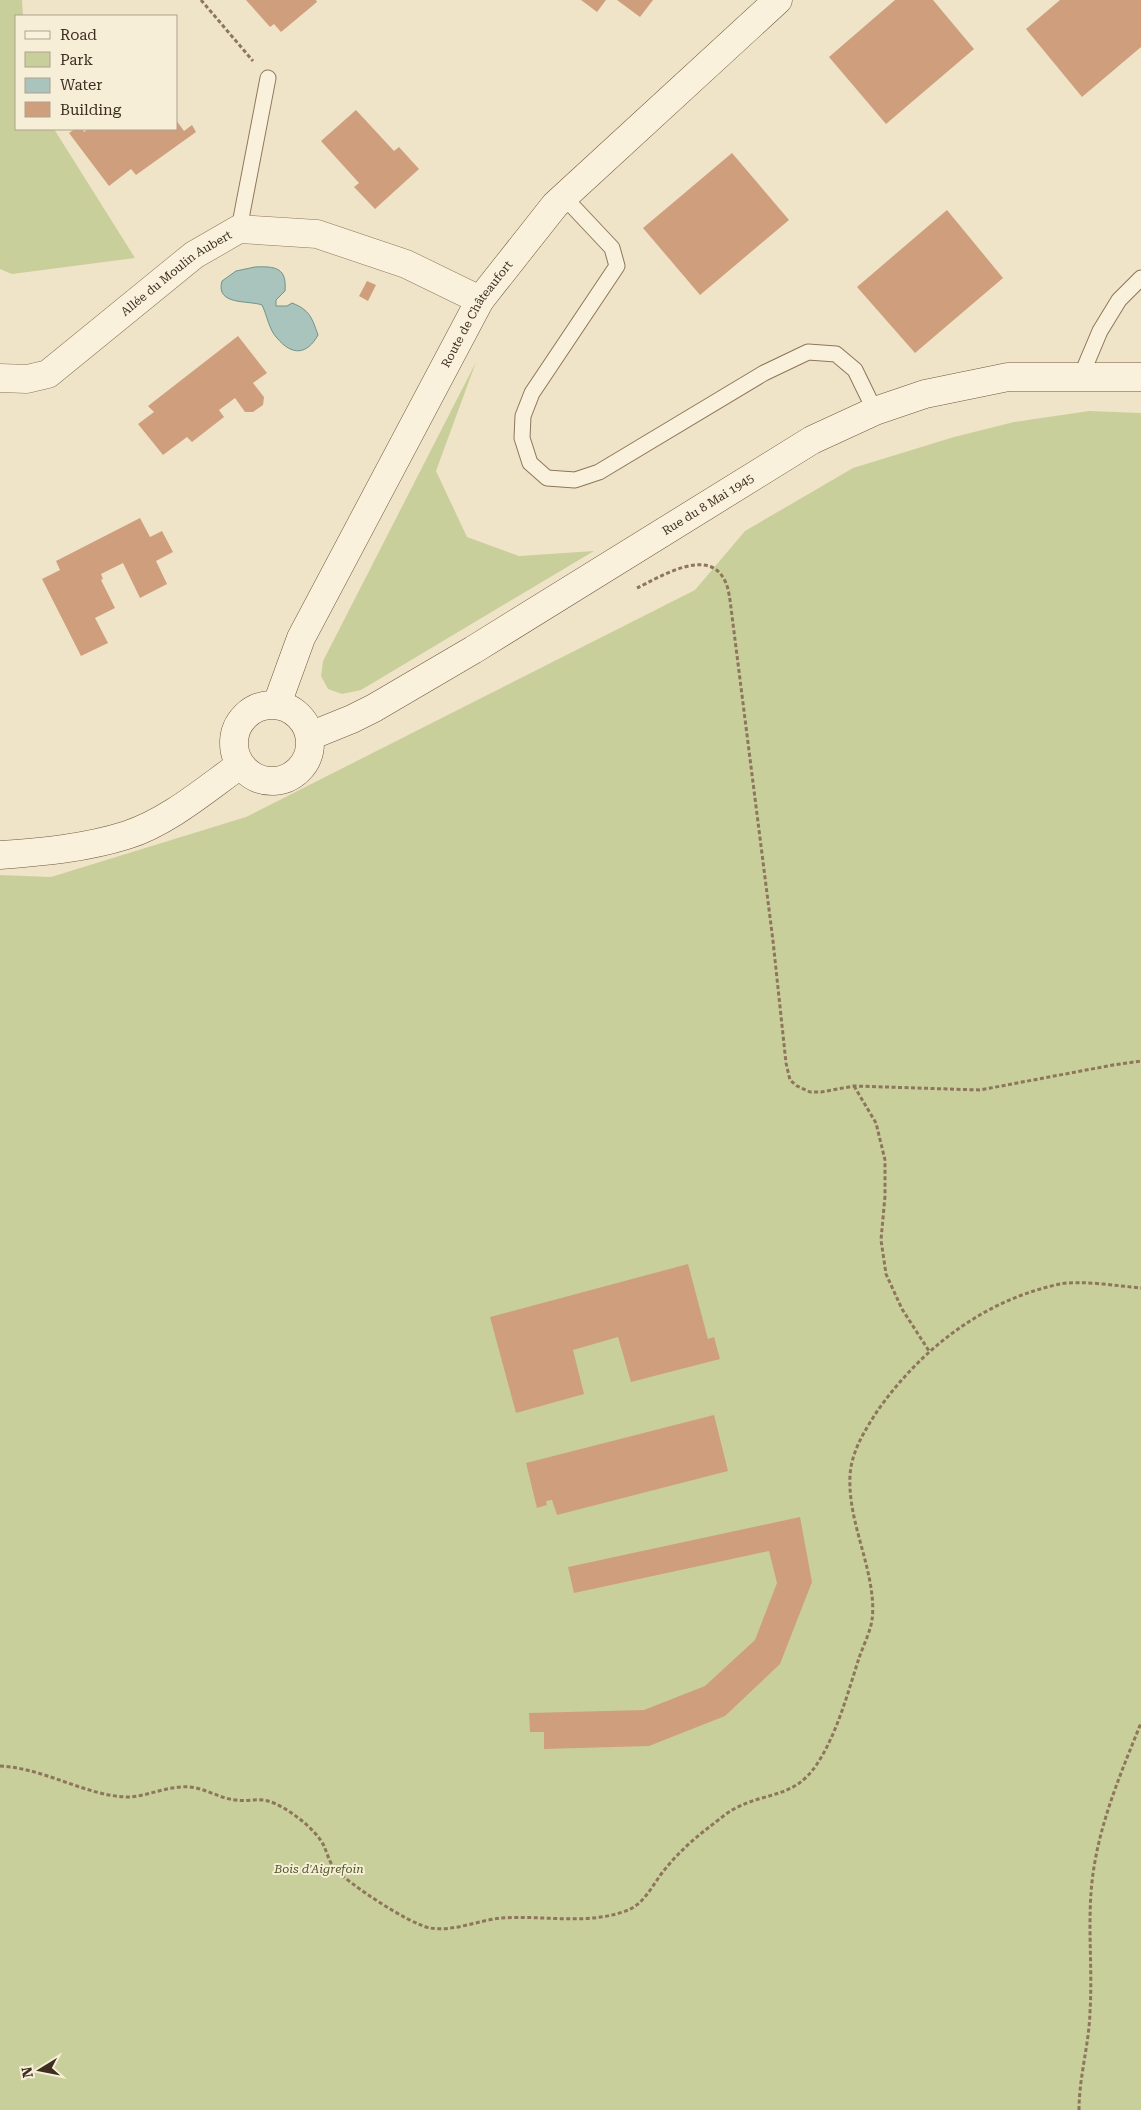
<svg xmlns="http://www.w3.org/2000/svg" width="1141" height="2110" font-family="'Roboto Serif',serif">
<style>
.green{fill:#c9cf9b}
.water{fill:#a9c4bc;stroke:#6f938a}
.building{fill:#cf9f7d}
.lines{fill:none;stroke-linecap:round;stroke-linejoin:round}
.lane-casing{stroke:#8d765c;stroke-width:17}
.street-casing{stroke:#8d765c;stroke-width:29}
.secondary-casing{stroke:#6f573f;stroke-width:29}
.path{stroke:#8d765c;stroke-width:3;stroke-dasharray:4 2.5;stroke-linecap:butt}
.lane{stroke:#faf1dc;stroke-width:15}
.street{stroke:#faf1dc;stroke-width:28}
.secondary{stroke:#faf1dc;stroke-width:28}
.labels{text-anchor:middle;dominant-baseline:central;stroke-width:4;stroke-linejoin:round;paint-order:stroke}
.street-label{font-size:12px;fill:#3d2e20;stroke:#f7eed8}
.park-label{font-size:12px;font-style:italic;fill:#4d5a26;stroke:#f7eed8}
</style>
<rect width="100%" height="100%" fill="#f0e4c8"/>
<g class="green">
<path d="M0,0H22L23,16H16V129H54L135,258L12,274L0,269Z"/>
<path d="M476,362L436,471L467,537L519,556L594,551L361,690L342,694L328,689L321,676L323,661Z"/>
<path d="M1089,411L1141,413V2110H0V875L51,877L246,817L695,590L745,531L853,468L954,437L1014,422Z"/>
</g>
<path class="water" d="M255,267C276,266 287,268 285,291L276,300V306H287L292,303C310,310 312,318 318,335C307,355 292,356 277,338C269,330 267,315 262,305C249,300 215,306 222,281L236,271Z"/>
<g class="building">
<path d="M246,0H316L317,2L281,32L274,24L270,27Z"/>
<path d="M581,0H606L597,12Z"/>
<path d="M617,0H653L640,17Z"/>
<path d="M895,0H933L974,49L886,124L829,57Z"/>
<path d="M1060,0H1141V47L1082,97L1026,29Z"/>
<path d="M356,110L394,151L399,147L419,169L375,209L354,187L359,183L321,141Z"/>
<path d="M176,120L184,131L192,125L196,132L136,175L131,169L109,186L69,133L75,129H82L84,132L88,129H176Z"/>
<path d="M732,153L789,220L700,295L643,228Z"/>
<path d="M947,210L1003,278L915,353L857,287Z"/>
<path d="M367,281L376,285L368,301L359,296Z"/>
<path d="M238,336L267,373L253,383L264,397L263,405L253,412H245L235,398L219,410L224,417L192,442L187,437L163,455L138,424L154,412L148,406Z"/>
<path d="M140,518L150,537L162,531L173,552L156,561L167,584L140,598L123,563L101,574L103,579L101,580L115,608L95,618L108,643L81,656L42,579L60,570L56,561Z"/>
<path d="M688,1264L708,1339L714,1337L720,1359L631,1382L618,1337L573,1350L584,1394L516,1413L490,1317Z"/>
<path d="M714,1415L728,1471L557,1515L552,1500L546,1501L547,1505L537,1508L526,1463Z"/>
<path d="M800,1517L812,1582L780,1664L725,1716L649,1746L544,1749V1732H530L529,1713L644,1710L705,1686L755,1640L777,1583L769,1551L574,1593L568,1567Z"/>
</g>
<g class="lines">
<g class="lane-casing">
<g id="lane">
<path d="M564,197L612,248L617,266L532,393L523,416L522,438L530,463L547,478L575,480L599,472L764,373L808,352L836,354L855,370L875,411"/>
<path d="M239,229L268,78"/>
<path d="M1081,376L1100,331L1119,300L1141,278"/>
</g>
</g>
<g class="street-casing">
<g id="street">
<path id="s1" d="M0,378L27,379L48,374L194,255L239,229L317,234L406,264L480,300"/>
</g>
</g>
<g class="secondary-casing">
<g id="secondary">
<path id="s2" d="M277,704L301,638L480,300L555,205L778,0"/>
<circle cx="272" cy="743" r="38"/>
<path id="s3" d="M310,736L352,719L374,708L473,650L812,440L875,411L925,394L1008,377H1141"/>
<path d="M0,855C43,852 86,848 127,835C168,822 206,789 240,765"/>
</g>
</g>
<g class="path">
<path d="M201,0L253,61"/>
<path d="M637,588C660,577 709,546 725,581C728,587 729,594 730,600L773,941L786,1063L790,1080L797,1086L810,1092H821L854,1086L980,1090L1113,1065L1141,1061"/>
<path d="M854,1086L876,1123L885,1160V1196L881,1240L886,1274L902,1309L929,1351"/>
<path d="M0,1766C44,1768 84,1795 126,1797C145,1797 162,1788 181,1787C202,1785 216,1798 236,1800C246,1802 257,1798 268,1801C286,1806 316,1829 324,1846C327,1853 329,1861 334,1868C349,1884 409,1924 430,1928C453,1932 479,1920 502,1918C542,1915 583,1925 623,1912C643,1906 650,1889 662,1873C675,1856 691,1841 708,1828C716,1822 725,1814 734,1809C767,1791 794,1799 817,1764C837,1734 848,1692 859,1658C863,1646 870,1633 872,1620C873,1613 873,1603 872,1596C868,1556 848,1517 850,1476C851,1452 865,1430 878,1410C922,1348 984,1300 1060,1284C1081,1280 1118,1286 1141,1288"/>
<path d="M1079,2110C1079,2077 1089,2045 1090,2012C1093,1963 1086,1915 1094,1867C1102,1817 1122,1770 1141,1723"/>
</g>
<use href="#lane" class="lane"/>
<use href="#street" class="street"/>
<use href="#secondary" class="secondary"/>
</g>
<g class="labels">
<g class="street-label">
<text stroke="none"><textPath href="#s1" startOffset="212">Allée du Moulin Aubert</textPath></text>
<text stroke="none"><textPath href="#s2" startOffset="439">Route de Châteaufort</textPath></text>
<text stroke="none"><textPath href="#s3" startOffset="461">Rue du 8 Mai 1945</textPath></text>
</g>
<g class="park-label">
<text x="319" y="1869">Bois d'Aigrefoin</text>
</g>
</g>
<rect x="15" y="15" width="162" height="115" fill="#f7eed8" stroke="#ada18e"/>
<rect x="25" y="31" width="25" height="8" fill="#faf1dc" stroke="#ada18e"/>
<text x="60" y="40" font-size="15" fill="#3d2e20">Road</text>
<rect x="25" y="52" width="25" height="15" fill="#c9cf9b" stroke="#ada18e"/>
<text x="60" y="65" font-size="15" fill="#3d2e20">Park</text>
<rect x="25" y="78" width="25" height="15" fill="#a9c4bc" stroke="#ada18e"/>
<text x="60" y="90" font-size="15" fill="#3d2e20">Water</text>
<rect x="25" y="102" width="25" height="15" fill="#cf9f7d" stroke="#ada18e"/>
<text x="60" y="115" font-size="15" fill="#3d2e20">Building</text>
<g transform="translate(40 2070) rotate(260)" stroke="#f7eed8" stroke-width="4" paint-order="stroke">
<path d="M0-4L9 19L0 12L-9 19Z" fill="#3d2e20"/>
<text y="-8" font-size="14" font-weight="bold" text-anchor="middle" fill="#3d2e20">N</text>
</g>
</svg>
